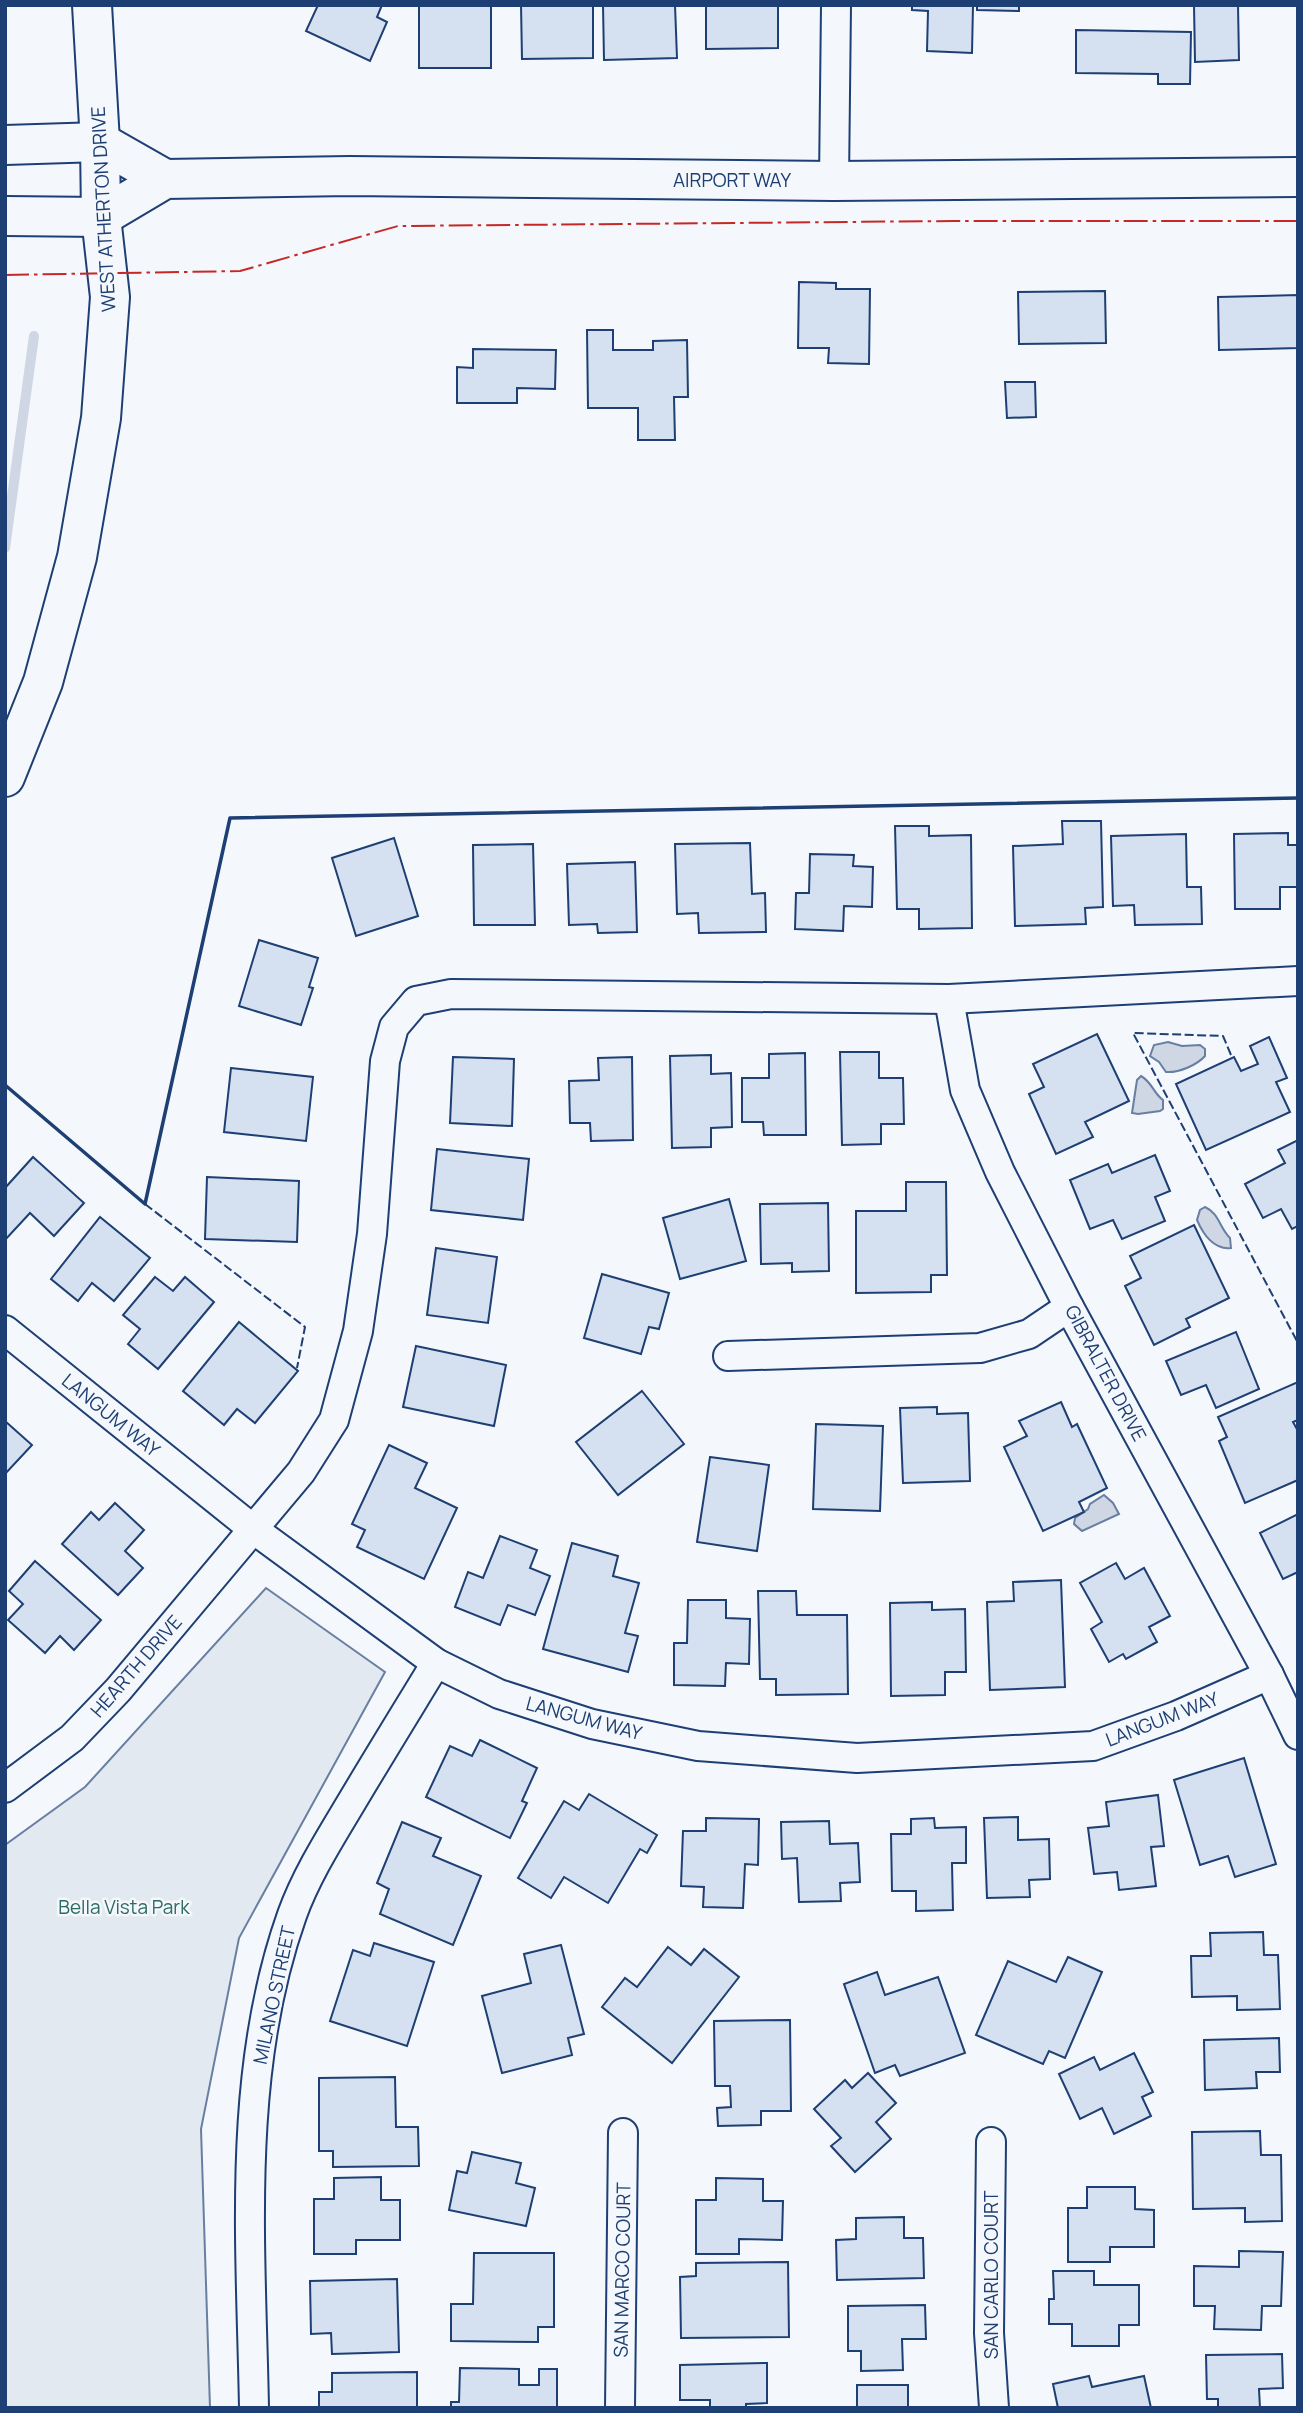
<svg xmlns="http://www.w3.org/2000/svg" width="1303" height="2413" font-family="Manrope,sans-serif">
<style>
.green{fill:#e3e9f0;stroke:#687fa3;stroke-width:2}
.water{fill:#cfd7e4;stroke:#687fa3;stroke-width:2}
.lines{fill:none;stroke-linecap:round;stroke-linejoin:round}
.stream{stroke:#cfd7e4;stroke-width:10}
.building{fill:#d5e0f0;stroke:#1d3f73;stroke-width:2}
.street-casing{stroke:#1d3f73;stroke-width:32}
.secondary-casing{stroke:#1d3f73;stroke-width:42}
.street{stroke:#f4f7fb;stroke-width:28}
.secondary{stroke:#f4f7fb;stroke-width:38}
.fence{stroke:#1d3f73;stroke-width:2;stroke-dasharray:9 3.5;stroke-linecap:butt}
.wall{stroke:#1d3f73;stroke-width:3.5}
.power{stroke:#c62828;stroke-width:2;stroke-dasharray:24 5 3.5 5;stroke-linecap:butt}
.labels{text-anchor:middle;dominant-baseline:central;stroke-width:5;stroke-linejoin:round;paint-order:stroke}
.street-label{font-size:19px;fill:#1d3f73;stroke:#f4f7fb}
.park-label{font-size:19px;fill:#2c6c60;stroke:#f4f7fb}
</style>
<rect width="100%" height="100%" fill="#f4f7fb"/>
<path class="green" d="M266,1588L385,1672L239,1938L201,2129L210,2408H5V1845L85,1787Z"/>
<g class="water">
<path d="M1168,1042L1182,1046L1200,1045L1205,1049V1056C1197,1065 1179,1073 1166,1072L1159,1062L1150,1056L1154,1045Z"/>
<path d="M1141,1076C1152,1082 1154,1094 1163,1100V1109L1160,1111L1138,1114L1132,1113L1137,1080Z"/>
<path d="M1205,1207C1219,1213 1220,1229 1230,1238L1231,1248C1214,1250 1203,1234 1197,1220L1200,1210Z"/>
<path d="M1104,1495L1113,1503L1119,1514L1082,1531L1074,1524L1075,1518L1088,1509L1090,1504Z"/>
</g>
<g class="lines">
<path class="stream" d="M5,548L34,336"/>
</g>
<g class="building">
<path d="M318,5H382L377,17L387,22L370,61L306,31Z"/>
<rect x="419" y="5" width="72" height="63"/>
<path d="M521,5H593V58L522,59Z"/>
<path d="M603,5H675L677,58L604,60Z"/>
<path d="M706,5H778V48L706,49Z"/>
<path d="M912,5H973L972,53L927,51L928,11L912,10Z"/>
<path d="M977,5H1019V11L977,10Z"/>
<path d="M1194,5H1238L1239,60L1195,62Z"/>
<path d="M1076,30L1191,32L1190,84H1158V74L1076,73Z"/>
<path d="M799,282L836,283V289H870L869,364L828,363L829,348H798Z"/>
<path d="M1105,291L1106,343L1019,344L1018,292Z"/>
<path d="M1298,295V348L1219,350L1218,297Z"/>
<path d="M587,330H613V350H653V341L687,340L688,397H674L675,440H638V408H588Z"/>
<path d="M473,349L556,350L555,389L517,388V403H457V367L473,368Z"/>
<path d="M1005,382H1035L1036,417L1007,418Z"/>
<path d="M1062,821H1101L1103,907L1085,908L1086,924L1015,926L1013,846L1063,844Z"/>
<path d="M895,826H929V836L971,835L972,928L919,929V909H897Z"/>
<path d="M1288,833V845H1298V887H1280V909H1235L1234,834Z"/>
<path d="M1186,834L1187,887H1201L1202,924L1135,925L1134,905L1113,906L1111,836Z"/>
<path d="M394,838L418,916L356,936L332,858Z"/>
<path d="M750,843L752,894L765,893L766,932L699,933L698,913L677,914L675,844Z"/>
<path d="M533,844L535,925H474L473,845Z"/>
<path d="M810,854L854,855L853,866L873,867L872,907L844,906L843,931L795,929L796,893H809Z"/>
<path d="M635,862L637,932L598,933L597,924L569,925L567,864Z"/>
<path d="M259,940L318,958L309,987L313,988L301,1025L239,1006Z"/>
<path d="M1097,1034L1129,1101L1085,1122L1093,1137L1056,1154L1029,1094L1044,1087L1033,1064Z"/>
<path d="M1269,1037L1287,1078L1276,1082L1290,1112L1206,1150L1176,1084L1234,1057L1241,1071L1258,1064L1250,1046Z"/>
<path d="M840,1052H879V1078H903L904,1124H881V1144L842,1145Z"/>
<path d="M805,1053L806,1135H764L763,1122H742V1078H769V1054Z"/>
<path d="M711,1055V1074L731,1073L732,1127L711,1128V1147L672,1148L670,1056Z"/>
<path d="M453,1057L514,1059L512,1126L450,1123Z"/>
<path d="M632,1057L633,1140L591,1141L590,1123H570L569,1081L599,1080L598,1058Z"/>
<path d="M231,1068L313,1077L306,1141L224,1132Z"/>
<path d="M1298,1140V1226L1292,1229L1281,1209L1263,1218L1245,1184L1285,1163L1278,1150Z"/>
<path d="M437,1149L529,1159L523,1220L431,1210Z"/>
<path d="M1155,1155L1170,1191L1155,1197L1165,1221L1122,1239L1113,1220L1090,1229L1070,1180L1108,1164L1112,1173Z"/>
<path d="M33,1157L84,1203L54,1236L30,1213L5,1240V1188Z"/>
<path d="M207,1177L299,1181L297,1242L205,1239Z"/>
<path d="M906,1182H946L947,1275H931V1292L856,1293V1211H906Z"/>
<path d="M729,1199L746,1261L680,1279L663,1218Z"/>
<path d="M828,1203L829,1271L792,1272V1263L761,1264L760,1204Z"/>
<path d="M100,1217L150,1258L114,1301L92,1283L78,1301L51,1279Z"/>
<path d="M1194,1225L1229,1298L1186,1319L1190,1327L1154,1345L1125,1286L1141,1278L1130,1256Z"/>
<path d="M436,1248L497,1257L488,1323L427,1315Z"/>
<path d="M602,1274L669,1293L659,1329L649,1327L641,1354L584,1338Z"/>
<path d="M155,1277L173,1291L185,1277L214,1302L158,1369L128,1344L140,1329L123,1315Z"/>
<path d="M239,1322L298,1371L255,1423L237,1409L224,1425L183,1391Z"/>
<path d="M1236,1332L1259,1389L1216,1408L1206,1385L1181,1395L1166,1361Z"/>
<path d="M416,1346L506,1365L494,1426L403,1407Z"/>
<path d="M1298,1382V1420L1293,1422L1298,1431V1480L1245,1503L1219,1441L1227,1437L1218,1417Z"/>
<path d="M642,1391L684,1444L618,1495L576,1442Z"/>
<path d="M1061,1402L1072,1427L1077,1424L1107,1488L1079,1502L1084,1512L1043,1531L1004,1447L1027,1436L1019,1421Z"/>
<path d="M937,1407V1414L968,1413L970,1481L903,1483L900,1408Z"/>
<path d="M5,1421L32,1445L5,1474Z"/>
<path d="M816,1424L883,1426L880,1511L813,1509Z"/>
<path d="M389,1445L427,1463L415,1488L457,1508L424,1579L357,1547L365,1530L352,1524Z"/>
<path d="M710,1457L769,1465L757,1551L697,1542Z"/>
<path d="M115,1503L144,1530L125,1551L143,1568L118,1595L62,1544L91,1512L99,1520Z"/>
<path d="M1298,1514V1572L1283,1579L1260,1533Z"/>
<path d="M500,1536L537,1550L530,1568L550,1576L535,1615L508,1605L500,1625L455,1607L468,1572L483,1578Z"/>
<path d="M572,1543L618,1556L613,1576L639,1583L625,1633L638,1636L628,1672L543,1649Z"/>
<path d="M35,1561L101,1620L74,1650L60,1636L45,1653L8,1620L23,1604L9,1591Z"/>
<path d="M1116,1563L1125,1579L1144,1568L1170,1616L1149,1627L1157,1642L1126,1659L1123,1654L1109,1662L1091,1629L1102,1622L1080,1583Z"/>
<path d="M1061,1580L1065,1687L990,1690L987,1602L1014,1601L1013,1582Z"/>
<path d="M758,1591H796L797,1615H847L848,1694L776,1695V1679H760Z"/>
<path d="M688,1600H726V1618L750,1619L749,1664L726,1663L725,1686L674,1685V1643H687Z"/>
<path d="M932,1602V1610L965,1609L966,1672H945V1695L891,1696L890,1603Z"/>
<path d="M480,1740L537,1768L522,1801L527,1803L510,1838L426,1797L450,1746L472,1756Z"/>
<path d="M1244,1758L1276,1864L1235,1877L1228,1856L1200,1865L1174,1780Z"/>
<path d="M589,1794L657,1835L647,1853L640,1849L608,1903L564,1877L551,1898L518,1878L564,1801L579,1810Z"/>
<path d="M1158,1795L1164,1846L1151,1847L1156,1886L1119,1890L1117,1872L1094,1874L1088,1828L1109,1826L1106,1802Z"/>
<path d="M1018,1817V1840L1049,1839L1050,1879L1029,1880L1030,1897L987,1898L984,1818Z"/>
<path d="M706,1818L759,1819L758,1865L745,1864L743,1908L703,1907L704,1887L681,1886L683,1831H706Z"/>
<path d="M934,1818L935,1828L966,1827V1863H952L953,1910L916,1911V1891H892L891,1834H911V1819Z"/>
<path d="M829,1821L830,1844L858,1843L860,1882L840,1883L841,1901L799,1902L797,1858L782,1859L781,1822Z"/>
<path d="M402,1822L441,1838L433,1856L481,1876L453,1945L380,1914L389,1889L377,1883Z"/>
<path d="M1263,1932L1264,1955H1278L1280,2009L1237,2010V1996L1192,1997L1191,1956H1211L1210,1933Z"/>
<path d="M374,1943L434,1962L407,2046L330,2021L353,1950L370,1956Z"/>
<path d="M561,1945L584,2034L568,2038L572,2055L502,2073L482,1996L531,1983L524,1954Z"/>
<path d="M668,1947L691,1965L704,1949L739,1977L672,2063L602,2007L625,1978L637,1987Z"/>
<path d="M1068,1957L1102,1972L1065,2058L1049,2051L1043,2064L976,2035L1008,1961L1056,1982Z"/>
<path d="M877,1972L885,1995L938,1977L965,2053L900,2076L895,2065L875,2073L844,1984Z"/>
<path d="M790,2020L791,2111H761V2125L718,2126L717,2108L731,2107L730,2086H715L714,2021Z"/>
<path d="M1279,2038L1280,2072H1256L1257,2088L1205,2090L1204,2040Z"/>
<path d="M1134,2053L1153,2092L1142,2097L1151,2116L1114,2134L1102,2108L1080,2119L1059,2074L1094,2057L1100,2070Z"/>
<path d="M868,2073L896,2103L876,2122L891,2139L855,2172L831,2146L841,2138L814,2109L845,2080L852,2088Z"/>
<path d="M395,2077L396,2127H418L419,2166L333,2167V2151H319V2078Z"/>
<path d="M1260,2131L1261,2155H1281L1282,2221L1245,2222V2208L1193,2209L1192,2132Z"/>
<path d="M472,2152L521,2163L516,2183L535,2188L526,2226L449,2210L457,2171L467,2173Z"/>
<path d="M381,2177V2200H400V2240H356V2254H314V2199H334V2178Z"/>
<path d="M716,2178L763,2179V2201H783L782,2240L739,2239V2254H696V2200H716Z"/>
<path d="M1087,2187H1135V2209L1154,2210V2247H1110V2262H1068V2208H1087Z"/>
<path d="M904,2217V2238H923L924,2278L837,2280L836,2240L856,2239V2218Z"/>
<path d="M1239,2251L1283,2252L1281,2306H1262L1261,2330L1214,2329L1215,2306H1194V2266L1239,2267Z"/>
<path d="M474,2253H554V2327H538V2342L451,2341V2304H473Z"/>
<path d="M788,2262L789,2337L681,2338L680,2277L696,2276V2263Z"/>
<path d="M1053,2271H1094V2285H1139V2325H1119V2346H1072V2324H1049V2299H1054Z"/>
<path d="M397,2279L399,2352L332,2354L331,2333L311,2334L310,2281Z"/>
<path d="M925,2305L926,2339H902L903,2370L861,2371V2351H848V2306Z"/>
<path d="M1282,2354L1283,2388L1259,2389L1260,2408H1218V2399H1207L1206,2355Z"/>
<path d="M767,2363V2403L746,2404V2408H710V2400H680V2365Z"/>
<path d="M460,2368L519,2369V2385H539V2369H557V2408H451V2402H459Z"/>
<path d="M417,2372V2408H319V2392H332V2373Z"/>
<path d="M1089,2376L1092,2387L1144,2376L1151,2408H1058L1053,2384Z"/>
<path d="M857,2385H908V2407L925,2408H857Z"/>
</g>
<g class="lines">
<g class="street-casing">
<g id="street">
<path d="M834,181L836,5"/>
<path d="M949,999L965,1090L1000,1172L1069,1307L1269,1675L1298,1735"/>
<path d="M5,1330L253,1529L436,1663L499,1694L592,1724L698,1746L857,1758L1093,1746L1176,1716L1269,1675"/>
<path d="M728,1356L980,1348L1029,1334L1069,1307"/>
<path d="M5,1788L72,1738L118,1690L301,1472L334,1420L358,1331L372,1234L385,1061L394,1027L416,1001L451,994L949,999L1298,981"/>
<path d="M991,2142L989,2333L994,2408"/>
<path d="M254,2408C251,2244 236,2072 292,1915C306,1876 330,1838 351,1803C379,1756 408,1709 436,1663"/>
<path d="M620,2408L623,2133"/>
</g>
</g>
<g class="secondary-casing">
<g id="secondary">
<path d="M5,145L100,142L165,179"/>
<path d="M5,216L101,217L165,179L350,176L834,181L1298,177"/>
<path d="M5,777L43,682L77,557L101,418L110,297L101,217L100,142L92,5"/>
</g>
</g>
<use href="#street" class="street"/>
<use href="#secondary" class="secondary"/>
<g class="fence">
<path d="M1231,1055L1223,1036L1133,1033L1298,1343"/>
<path d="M145,1204L305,1327L297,1368"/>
</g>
<path class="wall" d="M5,1085L145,1204L230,818L1298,798"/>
<path class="power" d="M5,275L240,271L398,226L954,221H1298"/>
</g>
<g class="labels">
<g class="street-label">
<text x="732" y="180">AIRPORT WAY</text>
<text transform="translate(103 209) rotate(-93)">WEST ATHERTON DRIVE</text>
<text transform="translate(1106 1373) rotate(62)">GIBRALTER DRIVE</text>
<text transform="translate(111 1415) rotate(39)">LANGUM WAY</text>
<text transform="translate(136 1666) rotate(-49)">HEARTH DRIVE</text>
<text transform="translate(584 1718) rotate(15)">LANGUM WAY</text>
<text transform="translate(1162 1719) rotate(-21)">LANGUM WAY</text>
<text transform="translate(274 1995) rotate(-78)">MILANO STREET</text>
<text transform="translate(622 2270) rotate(-89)">SAN MARCO COURT</text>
<text transform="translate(991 2275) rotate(-90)">SAN CARLO COURT</text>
</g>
<g class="park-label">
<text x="124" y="1907">Bella Vista Park</text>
</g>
</g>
<rect width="1303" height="2413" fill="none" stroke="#1d3f73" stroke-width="14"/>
</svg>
